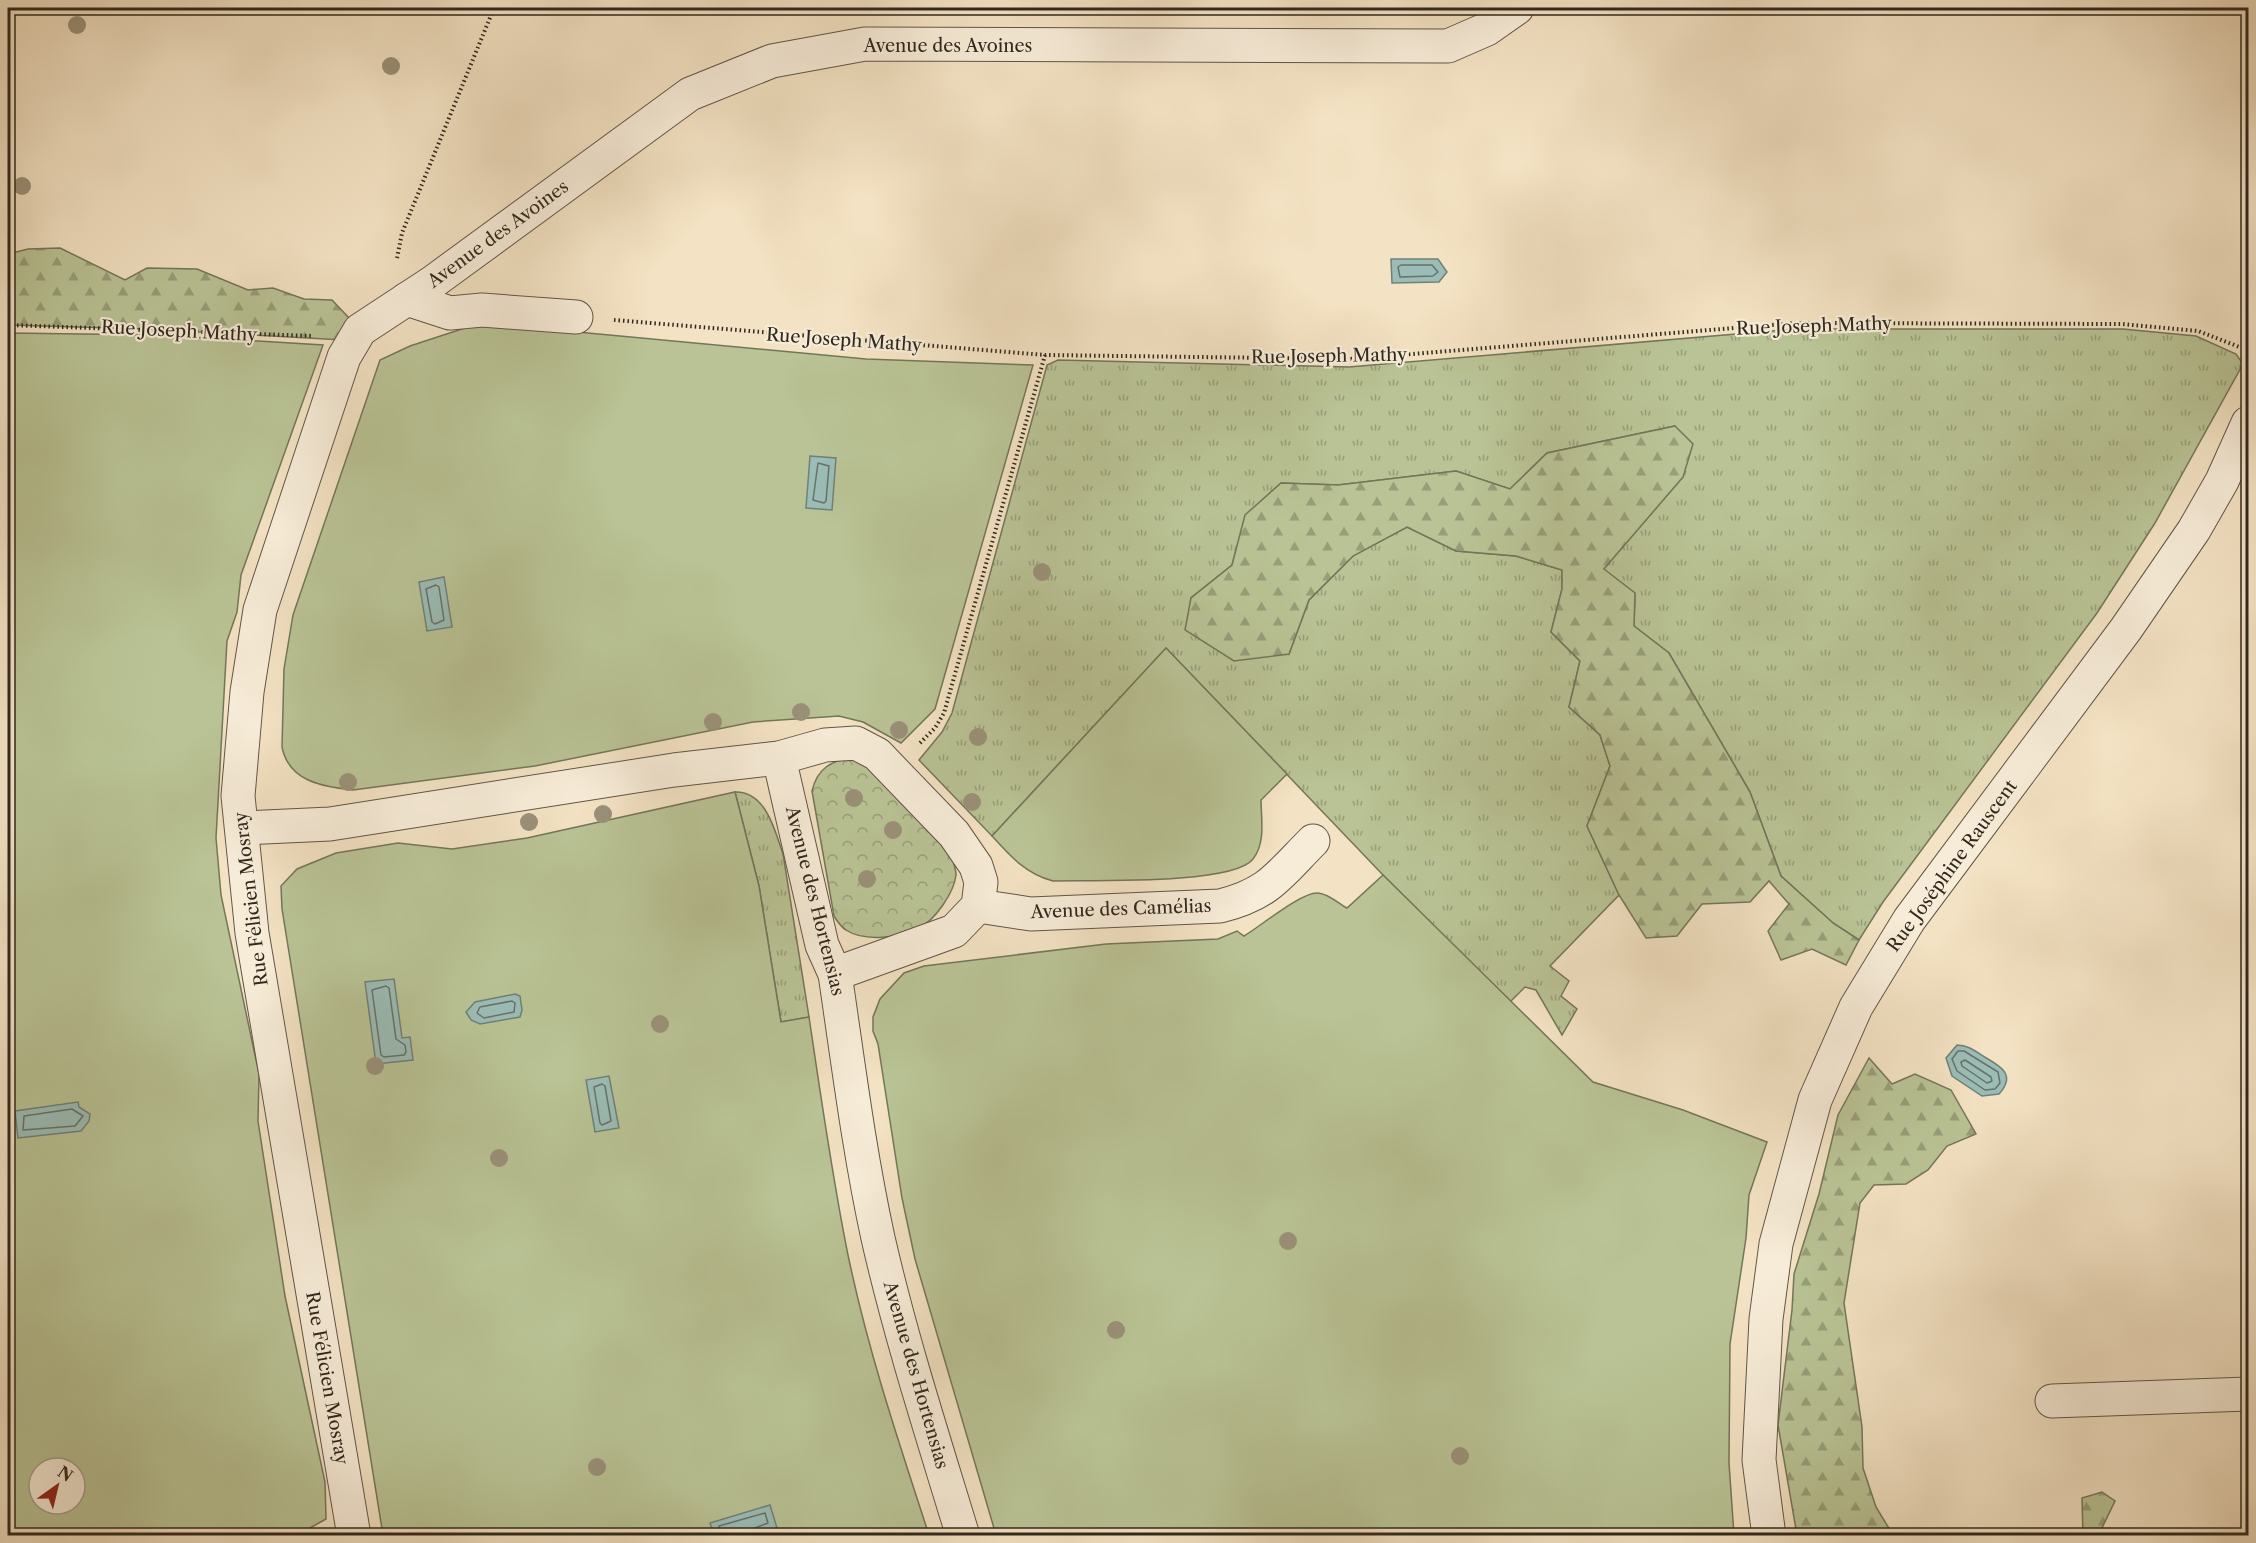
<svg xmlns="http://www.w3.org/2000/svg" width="2256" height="1543" font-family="'Libre Caslon Text',serif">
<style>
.grass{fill:url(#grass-tufts);stroke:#74765a;stroke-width:1.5}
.forest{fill:url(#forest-firs);stroke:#74765a;stroke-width:1.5}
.park{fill:url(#park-crowns);stroke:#74765a;stroke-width:1.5}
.garden{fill:#b9c395;stroke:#74765a;stroke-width:1.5;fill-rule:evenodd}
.water{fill:#9bbdb6;stroke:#708179;stroke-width:1.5}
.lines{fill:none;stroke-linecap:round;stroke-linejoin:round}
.shore{stroke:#66726a;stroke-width:1.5}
.minor-casing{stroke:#615647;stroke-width:35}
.path{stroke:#30281e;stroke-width:4;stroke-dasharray:1.5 3;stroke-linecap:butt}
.minor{stroke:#f7ecd8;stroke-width:33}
.tree{fill:#9a9179}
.labels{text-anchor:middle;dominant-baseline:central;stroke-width:4.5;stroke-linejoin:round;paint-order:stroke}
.street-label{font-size:18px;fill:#30281e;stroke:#f7ecd8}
</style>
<defs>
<pattern id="grass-tufts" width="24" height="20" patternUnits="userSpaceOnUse" patternTransform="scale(1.5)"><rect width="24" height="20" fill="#b9c395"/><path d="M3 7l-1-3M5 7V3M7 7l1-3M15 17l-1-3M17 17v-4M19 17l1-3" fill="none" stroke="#979e79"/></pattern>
<pattern id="forest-firs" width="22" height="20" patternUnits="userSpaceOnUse" patternTransform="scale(1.5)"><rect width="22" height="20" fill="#b9c395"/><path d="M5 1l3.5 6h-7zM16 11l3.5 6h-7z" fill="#979e79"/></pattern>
<pattern id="park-crowns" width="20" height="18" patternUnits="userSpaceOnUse" patternTransform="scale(1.5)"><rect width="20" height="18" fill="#b9c395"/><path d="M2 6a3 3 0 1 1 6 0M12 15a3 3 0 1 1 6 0" fill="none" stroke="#979e79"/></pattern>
</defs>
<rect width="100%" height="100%" fill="#f3e2c3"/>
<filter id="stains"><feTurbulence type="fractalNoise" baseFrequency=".00333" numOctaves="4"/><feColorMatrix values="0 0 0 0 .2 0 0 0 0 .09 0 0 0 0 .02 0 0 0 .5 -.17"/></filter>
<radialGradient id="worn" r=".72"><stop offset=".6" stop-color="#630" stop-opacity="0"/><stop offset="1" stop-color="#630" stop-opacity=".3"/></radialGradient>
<g class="grass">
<path d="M1796,329H2123L2196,336L2236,354L2243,364L2155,523L2097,613L1883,902L1859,940L1833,923L1781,876L1750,792L1669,653L1634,626L1635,593L1603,569L1683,477L1675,426L1547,453L1510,489L1456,471L1338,485L1281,483L1246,515L1232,565L1191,598L1289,654L1309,600L1354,555L1407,527L1456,551L1516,556L1562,570V589L1551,632L1580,661L1569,707L1600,735L1610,766L1587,826L1619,895L1550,966L1569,981L1561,996L1577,1009L1562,1035L1536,990L1525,987L1510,1002L1383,875L1166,648L992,836L919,760L942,732L952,713L1047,365L1058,360L1349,367Z"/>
<path d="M735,792C766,791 775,831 783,854L809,1017L781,1022L759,886Z"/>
</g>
<g class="forest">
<path d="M60,248L125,280L147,268L197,269L248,290L273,288L304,299L332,300L349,318L343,340L148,329L8,325V254L28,249Z"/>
<path d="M1675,426L1693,444L1683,477L1604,569L1635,593L1634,626L1669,653L1750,792L1781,876L1833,923L1859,940L1846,965L1812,949L1781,960L1768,931L1789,904L1769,881L1750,902L1702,904L1677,936L1646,938L1619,895L1587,826L1610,766L1600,735L1569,707L1580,661L1551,632L1562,589V570L1516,556L1456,551L1407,527L1353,556L1309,600L1289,654L1234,661L1185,630L1191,598L1232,565L1245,515L1281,483L1338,485L1456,471L1510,489L1547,453Z"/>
<path d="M1869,1058L1892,1084L1915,1074L1951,1090L1976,1134L1947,1146L1928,1170L1906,1184L1874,1185L1860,1203L1844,1303L1862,1427L1863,1468L1876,1507L1893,1535H1797L1778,1425L1792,1310L1794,1274L1819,1194L1838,1115Z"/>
<path d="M2102,1492L2115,1501L2101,1530L2110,1535H2083L2082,1498Z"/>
</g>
<path class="park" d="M853,758L866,762L952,856C953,862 956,869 956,875C954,893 935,920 919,928C900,938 864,942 846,930C841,927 837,921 834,916L812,791C817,769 831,760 853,758Z"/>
<g class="garden">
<path d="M480,323L866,359L1033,365L935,709L901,743L863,722L839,716L753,722L535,766L353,790C322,786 289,782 282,747L284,669L293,615L380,360L410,346Z"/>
<path d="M8,333L158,335L323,345L241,575L237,612L227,641L216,838L221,895L259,1074L258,1121L285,1296L325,1482L326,1519L310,1528L311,1535L8,1536ZM39,1468H75V1504H39Z"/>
<path d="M1166,648L1287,774L1261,800C1261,818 1266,843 1253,859C1233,885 1089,880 1053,881C1026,874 1010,856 992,836Z"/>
<path d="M735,792L759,886L781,1022L809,1017C821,1097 832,1176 848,1255C868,1351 899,1443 929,1535H383L282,909L281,886L297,869L336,853L398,843L452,849L527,838Z"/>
<path d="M1383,875L1593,1082L1683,1110L1767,1142L1749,1195L1746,1238L1730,1344L1729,1463L1734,1535H996L915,1259L902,1198L878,1044L873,1031V1017L880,999L904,973L924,966L1106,944L1218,939L1237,931L1244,936C1261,926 1301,892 1318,893C1329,894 1338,903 1347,908Z"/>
</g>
<g class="water">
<path d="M1391,259H1438L1447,272L1439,282L1392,283Z"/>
<path d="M810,456L836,458L832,510L806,508Z"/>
<path d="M444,577L452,627L427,631L419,582Z"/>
<path d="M394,979L402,1038L410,1037L413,1060L376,1064L365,982Z"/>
<path d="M515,994L520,996L522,1010L520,1017L480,1024L471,1020L466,1012L475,1002Z"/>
<path d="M1957,1045C1967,1045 1974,1050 1983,1056C2000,1066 2017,1074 1999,1094L1982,1096L1952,1076L1946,1058Z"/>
<path d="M609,1076L619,1128L595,1132L586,1080Z"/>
<path d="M78,1102L79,1107L90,1114L89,1121L81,1131L18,1138L15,1111Z"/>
<path d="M770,1505L777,1528L749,1535H714L710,1523Z"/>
</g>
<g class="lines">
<g class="shore">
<path d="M1401,265H1432L1438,272L1433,276L1400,277L1398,267Z"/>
<path d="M818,463L829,466L826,501L824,503L813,500Z"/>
<path d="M436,585L439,587L444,620L435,624L432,622L426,589Z"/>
<path d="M386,986L389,988L396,1039L405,1045L406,1052L404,1055L384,1057L381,1055L372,990Z"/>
<path d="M512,1001L515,1003L514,1012L484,1018L477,1013L480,1007Z"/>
<path d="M1958,1051H1964L1998,1072L2000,1083L1995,1089L1985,1090L1957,1071L1952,1059Z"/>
<path d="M1965,1060L1991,1077L1992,1081L1987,1083L1962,1066L1961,1062Z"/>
<path d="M602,1084L605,1086L611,1121L602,1125L600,1123L594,1087Z"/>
<path d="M72,1109L83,1116L75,1126L23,1130L24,1116Z"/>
<path d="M719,1536V1526L765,1513L768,1523L755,1528L753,1536"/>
</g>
<g class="minor-casing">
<g id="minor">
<path d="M407,299L450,313L482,310L576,317"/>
<path d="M779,758L822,945L835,974C848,1062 859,1151 878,1238C901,1339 933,1437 963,1536"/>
<path d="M243,828L330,824L674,770L779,758L825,745L856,743L877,754L954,834L976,866L981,882L978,906L954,931L835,974"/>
<path d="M978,906L1031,914L1220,906C1269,894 1279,875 1313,841"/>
<path d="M2052,1401L2248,1394"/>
<path d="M354,1536L252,933L238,796L247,692L260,610L344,357L360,330L433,282L690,94L772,61L865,44L1448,46L1487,29L1517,8"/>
<path d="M1769,1536L1759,1460L1766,1319L1776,1244L1815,1100L1856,1007L1909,920L2126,629L2194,530L2222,481L2248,423"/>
</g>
</g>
<g class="path">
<path d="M397,258L402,233L494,8"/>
<path d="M614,320L1045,355L1350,359L1796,323L2122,324L2198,331L2242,348L2248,354"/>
<path d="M8,325L313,336"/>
<path d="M920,743L935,728L944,713L1045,355"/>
</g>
<use href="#minor" class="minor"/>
</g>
<g class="tree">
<circle cx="77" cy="25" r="9"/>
<circle cx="391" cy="66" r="9"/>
<circle cx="22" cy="186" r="9"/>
<circle cx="1042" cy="572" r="9"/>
<circle cx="801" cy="712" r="9"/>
<circle cx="713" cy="722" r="9"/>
<circle cx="899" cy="730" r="9"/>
<circle cx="978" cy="737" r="9"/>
<circle cx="348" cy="782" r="9"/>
<circle cx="854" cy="798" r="9"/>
<circle cx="972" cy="802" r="9"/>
<circle cx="603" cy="814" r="9"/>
<circle cx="529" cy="822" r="9"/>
<circle cx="893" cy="830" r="9"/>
<circle cx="867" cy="879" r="9"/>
<circle cx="660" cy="1024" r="9"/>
<circle cx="375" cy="1066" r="9"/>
<circle cx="499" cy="1158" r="9"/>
<circle cx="1288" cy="1241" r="9"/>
<circle cx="1116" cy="1330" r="9"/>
<circle cx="1460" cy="1456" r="9"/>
<circle cx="597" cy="1467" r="9"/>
</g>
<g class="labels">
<g class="street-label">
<text x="948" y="46">Avenue des Avoines</text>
<text transform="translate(498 234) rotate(-36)">Avenue des Avoines</text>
<text transform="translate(1814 326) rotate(-2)">Rue Joseph Mathy</text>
<text transform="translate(179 331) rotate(3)">Rue Joseph Mathy</text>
<text transform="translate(844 340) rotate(4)">Rue Joseph Mathy</text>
<text transform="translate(1329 356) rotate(-1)">Rue Joseph Mathy</text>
<text transform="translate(1952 866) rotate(-54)">Rue Joséphine Rauscent</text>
<text transform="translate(251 899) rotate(-97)">Rue Félicien Mosray</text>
<text transform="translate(815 901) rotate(76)">Avenue des Hortensias</text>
<text transform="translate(1121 909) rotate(-2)">Avenue des Camélias</text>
<text transform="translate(916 1375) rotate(74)">Avenue des Hortensias</text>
<text transform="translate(327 1378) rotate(80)">Rue Félicien Mosray</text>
</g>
</g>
<rect width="2256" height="1543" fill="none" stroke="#f3e2c3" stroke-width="30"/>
<rect x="9" y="9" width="2238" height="1525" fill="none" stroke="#30281e" stroke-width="3"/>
<rect x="15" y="15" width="2226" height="1513" fill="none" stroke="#30281e" stroke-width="1.5"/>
<g transform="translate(57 1486) rotate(34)"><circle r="28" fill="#f7ecd8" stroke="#a79e8e" stroke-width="1.5"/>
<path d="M0-4.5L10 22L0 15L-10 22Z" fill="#8f2418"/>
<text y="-9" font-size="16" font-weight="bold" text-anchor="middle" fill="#30281e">N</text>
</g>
<rect width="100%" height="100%" filter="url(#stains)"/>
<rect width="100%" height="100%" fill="url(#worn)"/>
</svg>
